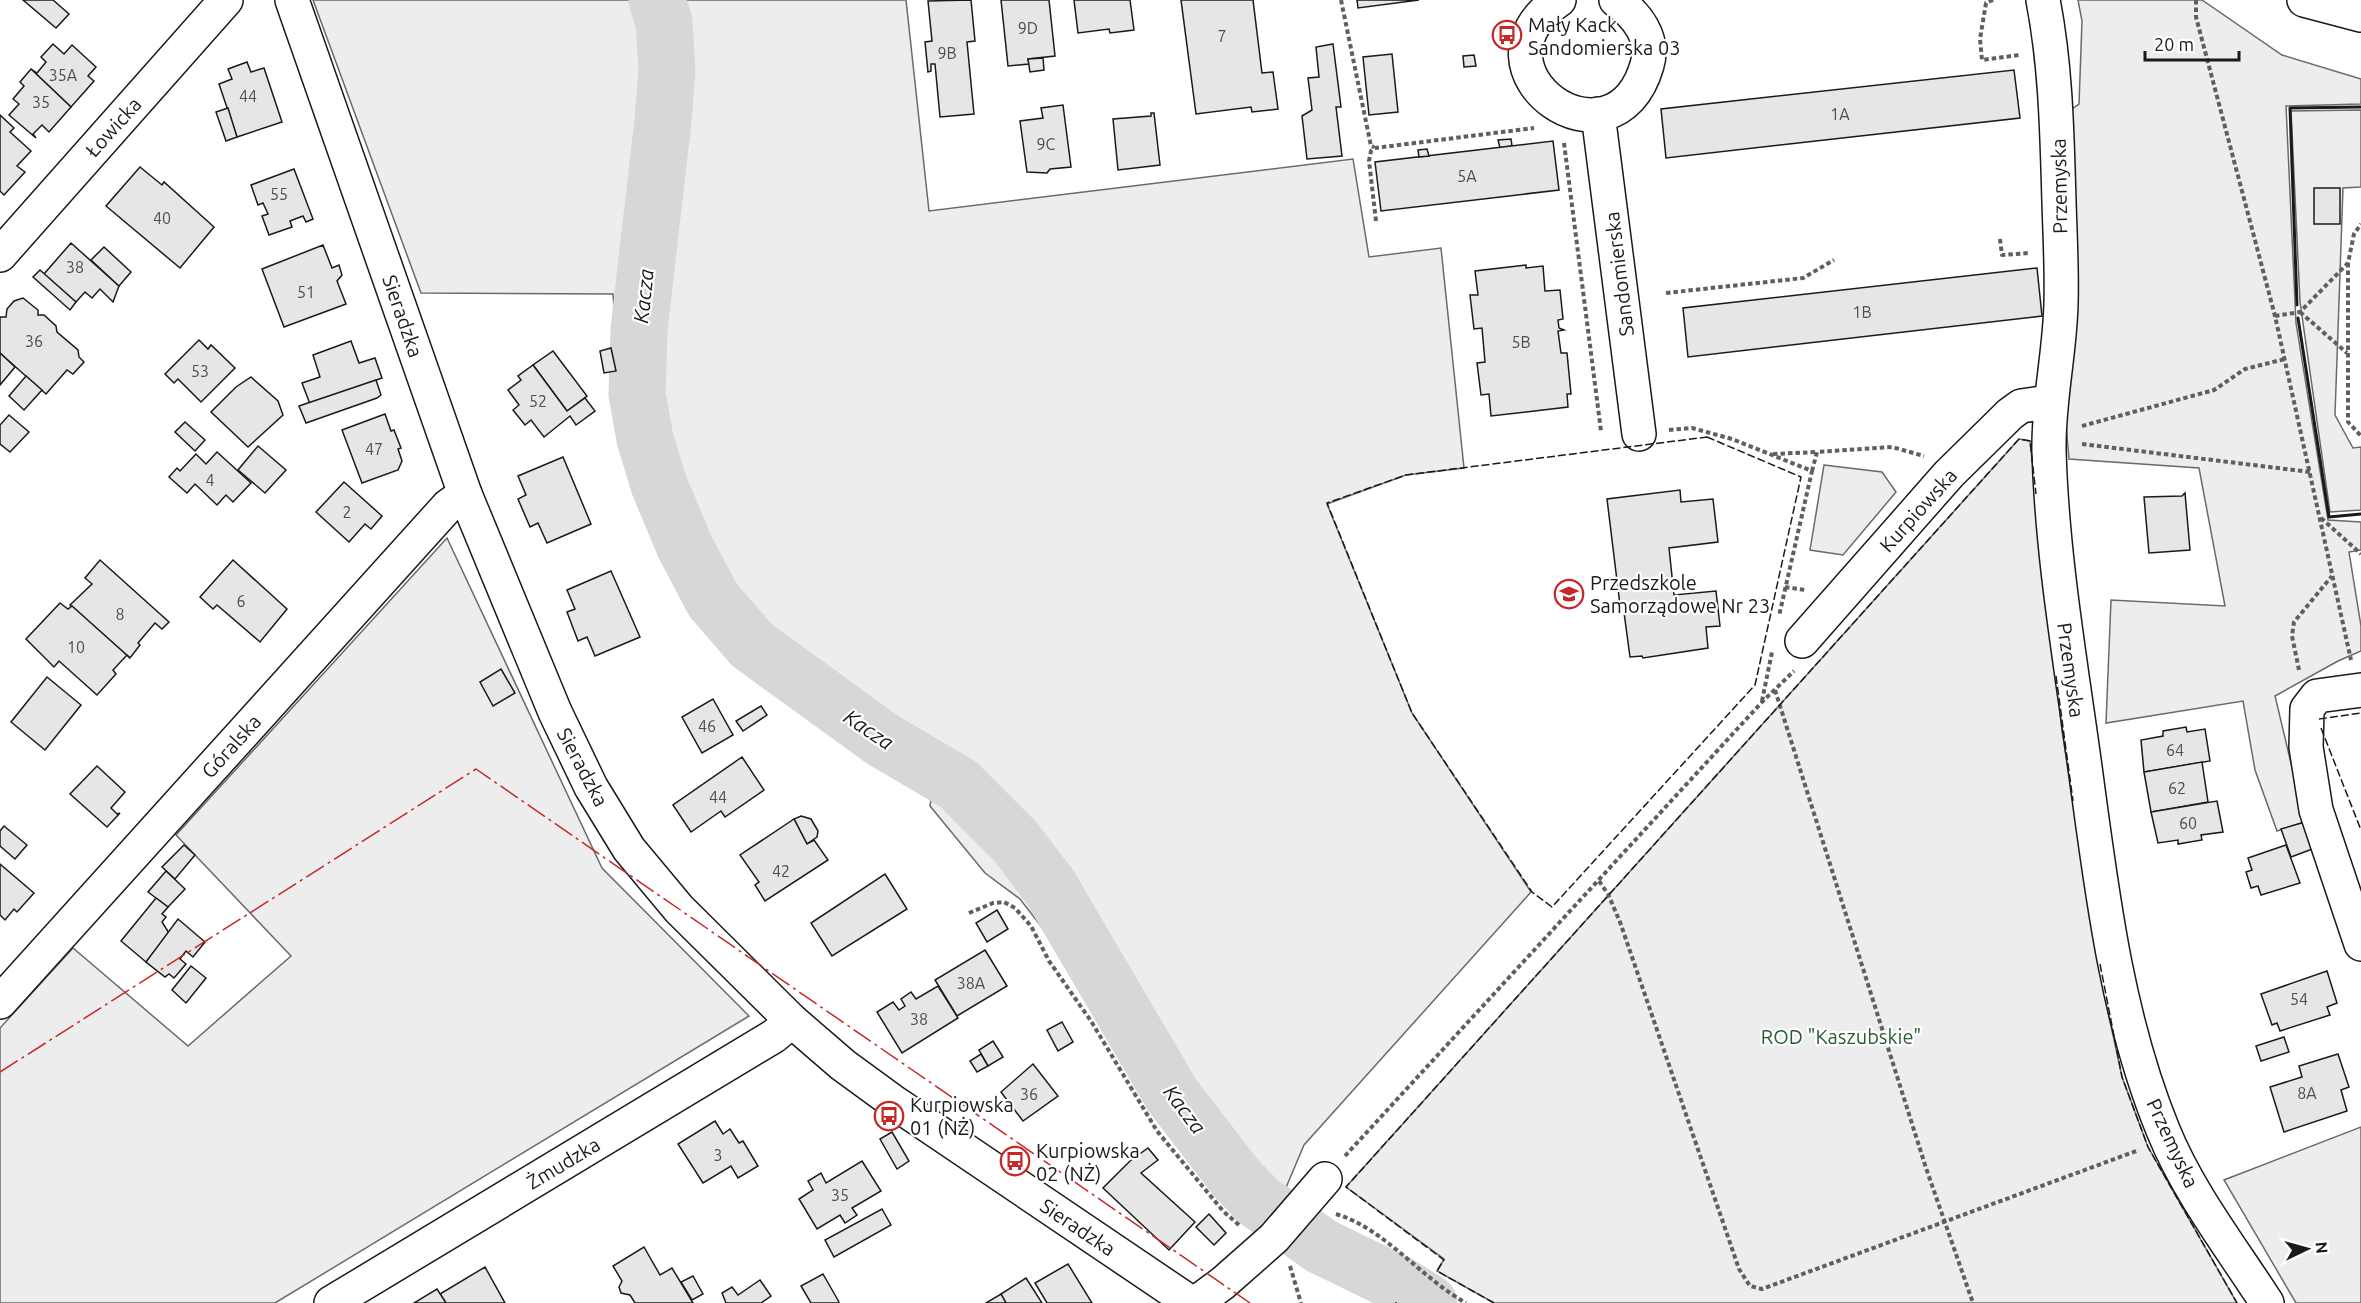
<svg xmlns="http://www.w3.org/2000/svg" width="2361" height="1303" font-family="Ubuntu,sans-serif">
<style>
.green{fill:#ededed;stroke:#6a6a6a;stroke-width:1.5}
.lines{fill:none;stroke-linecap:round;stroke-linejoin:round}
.river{stroke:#d7d7d7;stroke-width:57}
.building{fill:#e6e6e6;stroke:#1a1a1a;stroke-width:1.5}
.minor-casing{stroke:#1a1a1a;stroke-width:36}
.path{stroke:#5f5f5f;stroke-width:4;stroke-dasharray:4.5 3;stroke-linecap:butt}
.minor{stroke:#fff;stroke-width:33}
.fence{stroke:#1a1a1a;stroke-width:1.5;stroke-dasharray:8 3;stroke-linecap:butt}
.wall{stroke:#1a1a1a;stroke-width:3}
.power{stroke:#c62828;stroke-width:1.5;stroke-dasharray:21 4.5 3 4.5;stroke-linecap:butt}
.labels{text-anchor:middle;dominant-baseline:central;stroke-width:4.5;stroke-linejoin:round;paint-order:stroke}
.number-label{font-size:16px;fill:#4d4d4d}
.poi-label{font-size:20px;fill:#1a1a1a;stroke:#fff;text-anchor:start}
.street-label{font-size:20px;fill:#1a1a1a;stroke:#fff}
.park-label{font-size:20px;fill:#2b5a34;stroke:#fff}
.water-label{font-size:21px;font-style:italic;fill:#1a1a1a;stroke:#fff}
</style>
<rect width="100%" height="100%" fill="#fff"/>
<g class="green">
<path d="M313,0H906L929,211L1353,159L1369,257L1441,248L1464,468L1406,475L1327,504L1412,713L1531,892L1304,1145L1285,1190L1243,1147L1096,949L1085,983L1020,899L985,873L930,806L932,793L744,665L701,621L628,456L620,398L613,294L421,293Z"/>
<path d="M2078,0H2202L2282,55L2361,79V104L2286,106L2296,323L2328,520L2361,522V550L2349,552L2361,626V651L2338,661L2275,696L2305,822L2277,831L2255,770L2243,701L2106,723L2111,600L2225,606L2199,468L2069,459L2065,413L2069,111L2079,104L2082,21Z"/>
<path d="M2361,110V187L2343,188L2335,415L2353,448L2361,447V510L2330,512L2300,302L2291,111Z"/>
<path d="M2019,439L2030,441L2062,731L2105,998L2122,1077L2148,1147L2237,1303H1494L1437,1271L1444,1259L1346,1187Z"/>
<path d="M1824,465L1882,472L1896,492L1843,555L1810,550Z"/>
<path d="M447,538L602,868L749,1016L275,1303H0V1028L73,948L188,1046L291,956L176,835Z"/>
<path d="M2361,1127V1303H2296L2224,1180Z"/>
</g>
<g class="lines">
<path class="river" d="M657,0L664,22L667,69L663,121L639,329L637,394L645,439L659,485L685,547L713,600L752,645L883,740L958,784L1015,841L1050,887L1172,1095L1236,1178L1258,1201L1321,1246L1397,1283L1429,1303"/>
</g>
<g class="building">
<path d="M23,0H53L69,14L56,28Z"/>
<path d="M971,0L975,41L967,42L974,114L940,117L935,64H931V71L928,72L925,42L932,41L928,1Z"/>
<path d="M1001,0H1049L1055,56L1028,59L1029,64L1008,66Z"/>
<path d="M1074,0H1130L1134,30L1110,33L1109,29L1078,33Z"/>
<path d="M1181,0H1253L1262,73L1273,72L1278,109L1252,112L1251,107L1196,114Z"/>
<path d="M1357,0H1419L1358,8Z"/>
<path d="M53,44L64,54L72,45L96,67L88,76L94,81L71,107L31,69L37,73L46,62L41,57Z"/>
<path d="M1333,44L1341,107H1336L1342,156L1307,159L1302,116L1312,110L1308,78L1319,77L1316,47Z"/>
<path d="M1392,54L1398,112L1369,115L1363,57Z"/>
<path d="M1474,55L1476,66L1464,67L1463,56Z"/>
<path d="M1043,58L1044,70L1030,72L1028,59Z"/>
<path d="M247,62L251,72L264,68L282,122L237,137L219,84L232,79L228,69Z"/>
<path d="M31,69L71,107L49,132L42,125L33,134L36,138L9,115L19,104L13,99L24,86L20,82Z"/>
<path d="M2014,70L2020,118L1666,158L1661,109Z"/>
<path d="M1063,105L1071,167L1050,169L1047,173L1027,172L1020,121L1043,118L1041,108Z"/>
<path d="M228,108L237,137L226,141L216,112Z"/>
<path d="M1151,113H1154L1160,165L1118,170L1113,119L1151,116Z"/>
<path d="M0,115L14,128L10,132L31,151L17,166L25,172L4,195L0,191Z"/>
<path d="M1511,139L1512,146L1500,148L1498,140Z"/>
<path d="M1553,141L1559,190L1381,211L1375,162Z"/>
<path d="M1427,149L1429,156L1419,157L1418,150Z"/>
<path d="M140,167L162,185L164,182L214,227L180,268L106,206Z"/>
<path d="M294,169L313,219L306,222L303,216L290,221L292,227L269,235L262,216L268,214L263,203L258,205L251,185Z"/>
<rect x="2314" y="188" width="26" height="36"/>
<path d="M71,243L119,286L113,302L100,289L92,298L85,292L76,302L44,274Z"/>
<path d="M323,245L332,268L339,265L342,275L337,281L346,304L284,327L262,269Z"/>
<path d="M104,247L131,272L119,286L91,260Z"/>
<path d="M1526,265V268L1543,266L1545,291L1560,290L1563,319L1558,320L1559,328L1564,330L1558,331L1561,353H1567L1571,394H1567L1568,407L1491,416L1489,394L1481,395L1477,363L1485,362L1482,328L1474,329L1470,295H1478L1475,271Z"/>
<path d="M2037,268L2042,316L1688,357L1683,308Z"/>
<path d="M40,270L76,302L70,310L33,277Z"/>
<path d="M23,298L38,310V315H44L56,326L57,332L78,350L79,357L84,362L73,374L67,370L46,394L0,353V317H6L7,309L14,301Z"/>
<path d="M199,340L208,349L211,345L235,368L201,402L178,379L174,383L165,374Z"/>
<path d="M351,341L359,363L375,358L382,378L310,404L302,383L320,377L313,355Z"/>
<path d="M611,348L616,371L604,373L600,351Z"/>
<path d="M553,351L587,396L567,411L533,365Z"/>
<path d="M0,353L15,367L0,385Z"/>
<path d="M533,365L567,411L585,398L595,411L576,425L570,416L544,437L531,420L525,425L513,410L519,405L508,390L521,380L518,376Z"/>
<path d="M26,376L42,390L24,410L9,396Z"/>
<path d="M251,377L278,401L283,415L248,447L211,412L236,387Z"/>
<path d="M376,380L381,395L377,398L306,423L299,406Z"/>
<path d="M385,414L391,431L394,430L401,448L398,449L402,461L398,470L362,483L342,430Z"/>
<path d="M9,415L29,432L10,452L0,444V425Z"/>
<path d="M185,422L205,440L195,451L175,432Z"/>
<path d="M258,446L286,470L265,493L238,470Z"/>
<path d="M217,452L251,483L233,502L226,495L217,505L195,484L187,493L169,477L177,468L180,471L196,454L206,464Z"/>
<path d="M563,457L591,524L547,543L538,523L530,527L518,499L526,495L518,476Z"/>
<path d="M344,482L382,516L371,529L365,524L349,542L316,512Z"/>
<path d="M1680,490L1681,502L1713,499L1718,542L1669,548L1674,595L1716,591L1720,626L1706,627L1708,648L1643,658L1642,656L1630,657L1623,605H1620L1607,499Z"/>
<path d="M2185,493L2190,550L2149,553L2144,497L2182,496Z"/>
<path d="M100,560L169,622L162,629L155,623L138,643L140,645L130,658L70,605L92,584L85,578Z"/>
<path d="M233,560L287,609L260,642L217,605L213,609L200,597Z"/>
<path d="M611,571L640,637L595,656L587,637L578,641L567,612L575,609L567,590Z"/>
<path d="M60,603L68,609L72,606L130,658L127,655L113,670L116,674L97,695L59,661L54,667L26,639Z"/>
<path d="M501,669L515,693L493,706L480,682Z"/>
<path d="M47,677L81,705L45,750L11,722Z"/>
<path d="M713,699L733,735L702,753L682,717Z"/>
<path d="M761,706L767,715L743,731L736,721Z"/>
<path d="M2186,727L2187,732L2205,729L2210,761L2144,772L2141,740L2163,736V731Z"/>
<path d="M742,757L764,790L725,817L721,811L691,832L673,805Z"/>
<path d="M2202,762L2208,802L2151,812L2144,772Z"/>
<path d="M97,766L125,792L111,808L117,814L120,813L107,827L70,794Z"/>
<path d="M2217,801L2223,832L2201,835L2202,840L2178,844V840L2158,843L2151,812Z"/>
<path d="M801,816L811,819L818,831L817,837L807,844L794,819Z"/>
<path d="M794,819L807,844L814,840L828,860L765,901L755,885L759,882L740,855Z"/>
<path d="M2305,822L2315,848L2291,857L2281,829Z"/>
<path d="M4,826L27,845L15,859L0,846V831Z"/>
<path d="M184,845L195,855L175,879L162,867Z"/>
<path d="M2286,845L2300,883L2261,895L2258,886L2251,888L2246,872L2252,870L2248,858Z"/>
<path d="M0,864L34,893L17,912L14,909L5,920L0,915Z"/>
<path d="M166,871L185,889L168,907L148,892Z"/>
<path d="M885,874L907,909L832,956L811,923Z"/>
<path d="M156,898L168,907L162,914L166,917L162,922L169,933L146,962L121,941Z"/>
<path d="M997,910L1008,929L987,942L976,923Z"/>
<path d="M178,919L205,942L193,957L186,951L180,959L186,964L174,978L169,974L165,977L146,962Z"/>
<path d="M985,950L1007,986L957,1016L935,980Z"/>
<path d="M191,966L206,978L186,1003L172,990Z"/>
<path d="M2327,971L2337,1003L2327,1007L2330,1015L2280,1031L2277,1023L2272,1025L2261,994Z"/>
<path d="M938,986L958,1018L902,1053L877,1012L893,1002L899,1010L905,1006L901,999L911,992L916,999Z"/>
<path d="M1062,1022L1073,1042L1058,1051L1047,1030Z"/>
<path d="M2284,1037L2289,1052L2261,1061L2256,1046Z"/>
<path d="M993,1041L1003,1057L988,1066L979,1050Z"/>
<path d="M981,1054L988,1066L977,1072L970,1061Z"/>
<path d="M2338,1054L2349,1087L2341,1090L2347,1111L2284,1132L2270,1087L2302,1077L2299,1066Z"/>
<path d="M1033,1064L1058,1096L1023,1121L1001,1092Z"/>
<path d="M715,1121L723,1134L730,1129L739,1143L743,1141L758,1166L738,1178L731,1166L703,1183L678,1144Z"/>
<path d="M892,1132L909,1161L897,1169L880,1139Z"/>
<path d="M1148,1148L1158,1160L1141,1173L1195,1222L1169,1250L1103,1188L1130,1161Z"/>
<path d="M862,1161L881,1191L852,1208L857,1215L845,1223L840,1215L817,1229L799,1199L813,1190L808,1181L821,1173L826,1183Z"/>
<path d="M882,1209L891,1225L834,1257L825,1240Z"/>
<path d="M1209,1214L1226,1233L1214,1245L1196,1227Z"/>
<path d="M644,1247L660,1275L672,1268L693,1303H635L630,1295L621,1293L619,1287L622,1281L613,1266Z"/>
<path d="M1068,1264L1092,1303H1047L1035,1283Z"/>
<path d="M485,1267L505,1303H446L440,1294Z"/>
<path d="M823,1274L839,1302L838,1303H811L801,1286Z"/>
<path d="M693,1276L703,1294L692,1300L681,1282Z"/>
<path d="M1026,1278L1042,1303H1006L1001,1294Z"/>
<path d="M760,1280L771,1296L761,1303H726L722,1293L732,1287L738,1295Z"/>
<path d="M437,1289L446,1303H414Z"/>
<path d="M1001,1294L1006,1303H986Z"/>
</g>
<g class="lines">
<g class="minor-casing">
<g id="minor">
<path d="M292,0L465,494L555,712L591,787L629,849L679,909L792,1021L843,1065L895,1103L1191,1303"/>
<path d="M1559,0C1458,70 1614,180 1647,65C1655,38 1637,15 1616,0"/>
<path d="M2043,0C2056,67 2057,134 2059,202C2060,236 2062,270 2061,303C2060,353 2048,401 2049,451C2052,555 2070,658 2084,760C2101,884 2115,1013 2163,1130C2188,1192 2231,1247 2267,1303"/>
<path d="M2304,0L2361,15"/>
<path d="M1598,114L1639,434"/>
<path d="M0,255L226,0"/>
<path d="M1802,641L1949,474L2010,414L2021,406L2050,402"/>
<path d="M2361,690L2317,696L2307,709L2306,747L2316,810L2361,944"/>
<path d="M0,1002L448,506L465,494"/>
<path d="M331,1303L774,1036L792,1021"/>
<path d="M1196,1303L1223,1283L1274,1238L1325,1179"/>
</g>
</g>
<g class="path">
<path d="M1341,0L1371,146L1374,147"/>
<path d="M1993,0L1986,3L1980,39L1982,60L2019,55"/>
<path d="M2196,0V17L2275,316L2351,660"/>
<path d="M1564,143L1601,431"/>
<path d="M1376,221L1369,161L1371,151L1375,148L1534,128"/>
<path d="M2000,239L2002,255L2029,253"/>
<path d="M2348,263V422L2361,436"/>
<path d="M1666,293L1803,278L1834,260"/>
<path d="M2300,312L2347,353"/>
<path d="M2275,316L2300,312L2348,263L2354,234L2361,224"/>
<path d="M2082,426L2214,390L2245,369L2285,359"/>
<path d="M1669,430L1692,428L1732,439L1812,471L1779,616"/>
<path d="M2082,444L2310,472"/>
<path d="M1773,454L1817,452"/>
<path d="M1812,471L1817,452L1892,447L1924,456"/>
<path d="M2321,518L2361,554"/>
<path d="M1785,587L1805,590"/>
<path d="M2299,670L2292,636L2294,622L2332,576"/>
<path d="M1775,690L1926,1168L1973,1303"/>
<path d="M1762,701L1772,652"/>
<path d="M1599,881L1608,894L1620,922L1739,1269L1750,1286L1762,1289L2139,1150"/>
<path d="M969,913L993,903L1004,902L1015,908L1031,926L1049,961L1091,1021L1157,1131L1223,1211L1240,1226"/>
<path d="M1345,1156L1762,702L1794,671"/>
<path d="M1336,1214C1384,1228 1421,1278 1466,1303"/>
<path d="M1290,1266L1301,1303"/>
</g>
<use href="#minor" class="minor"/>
<g class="fence">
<path d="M1707,437L1801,477L1755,685L1552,907L1532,892L1412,713L1327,503L1406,475Z"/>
<path d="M2056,676L2073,801"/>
<path d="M2319,719L2361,713"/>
<path d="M2321,728L2361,830"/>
<path d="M2100,964L2122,1077L2148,1147L2237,1303"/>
<path d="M1395,1303H1397"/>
<path d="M1494,1303L1437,1271L1444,1260L1346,1187L2019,439L2030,441L2036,494"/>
</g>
<g class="wall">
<path d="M2297,305L2290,108L2361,107"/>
<path d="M2298,318L2329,517L2361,514"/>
</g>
<path class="power" d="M0,1072L476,769L1250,1303"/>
</g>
<defs>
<g id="bus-ring" transform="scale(1.5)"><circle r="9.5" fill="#fff" stroke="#c62828" stroke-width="1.5"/><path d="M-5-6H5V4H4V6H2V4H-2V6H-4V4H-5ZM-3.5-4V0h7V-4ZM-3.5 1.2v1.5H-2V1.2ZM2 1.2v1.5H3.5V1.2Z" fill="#c62828"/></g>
<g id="school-ring" transform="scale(1.5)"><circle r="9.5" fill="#fff" stroke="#c62828" stroke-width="1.5"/><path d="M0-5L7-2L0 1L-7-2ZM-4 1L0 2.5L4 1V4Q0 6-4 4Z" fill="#c62828"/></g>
</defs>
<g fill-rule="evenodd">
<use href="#bus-ring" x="1507" y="35"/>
<use href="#school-ring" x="1569" y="594"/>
<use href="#bus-ring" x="889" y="1116"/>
<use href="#bus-ring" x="1015" y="1161"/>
</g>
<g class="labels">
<g class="number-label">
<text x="1028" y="28">9D</text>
<text x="1222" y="36">7</text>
<text x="947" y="53">9B</text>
<text x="63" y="75">35A</text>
<text x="248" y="96">44</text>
<text x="41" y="102">35</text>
<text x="1840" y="114">1A</text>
<text x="1046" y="144">9C</text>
<text x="1467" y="176">5A</text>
<text x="279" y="194">55</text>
<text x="162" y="218">40</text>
<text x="75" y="267">38</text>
<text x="306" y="292">51</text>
<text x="1862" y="312">1B</text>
<text x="34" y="341">36</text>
<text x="1521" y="342">5B</text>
<text x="200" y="371">53</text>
<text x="538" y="401">52</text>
<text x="374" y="449">47</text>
<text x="210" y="480">4</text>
<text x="347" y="512">2</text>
<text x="241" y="601">6</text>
<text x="120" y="614">8</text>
<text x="76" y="647">10</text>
<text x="707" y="726">46</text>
<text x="2175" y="750">64</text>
<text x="2177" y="788">62</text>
<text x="718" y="797">44</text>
<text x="2188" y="823">60</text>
<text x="781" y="871">42</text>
<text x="971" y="983">38A</text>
<text x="2299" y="999">54</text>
<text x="919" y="1019">38</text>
<text x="2307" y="1093">8A</text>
<text x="1029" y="1094">36</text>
<text x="718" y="1155">3</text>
<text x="840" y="1195">35</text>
</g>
<g class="poi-label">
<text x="1528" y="24">Mały Kack<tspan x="1528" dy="23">Sandomierska 03</tspan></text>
<text x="1590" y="582">Przedszkole<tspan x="1590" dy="23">Samorządowe Nr 23</tspan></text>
<text x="910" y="1104">Kurpiowska<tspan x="910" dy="23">01 (NŻ)</tspan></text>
<text x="1036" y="1150">Kurpiowska<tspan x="1036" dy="23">02 (NŻ)</tspan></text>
</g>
<g class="street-label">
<text transform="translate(113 127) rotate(-48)">Łowicka</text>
<text transform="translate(2059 186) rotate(-91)">Przemyska</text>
<text transform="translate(1619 274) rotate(-97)">Sandomierska</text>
<text transform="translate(403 316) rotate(71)">Sieradzka</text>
<text transform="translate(1918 510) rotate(-48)">Kurpiowska</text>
<text transform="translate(2071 670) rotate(82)">Przemyska</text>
<text transform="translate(231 746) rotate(-48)">Góralska</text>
<text transform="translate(583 767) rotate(62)">Sieradzka</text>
<text transform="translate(2173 1143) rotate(65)">Przemyska</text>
<text transform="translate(563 1163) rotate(-31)">Żmudzka</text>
<text transform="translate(1078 1227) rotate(34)">Sieradzka</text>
</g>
<g class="park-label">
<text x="1841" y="1036">ROD "Kaszubskie"</text>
</g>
<g class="water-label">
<text transform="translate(643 296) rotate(-84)">Kacza</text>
<text transform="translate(869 729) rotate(34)">Kacza</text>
<text transform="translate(1185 1109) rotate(53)">Kacza</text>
</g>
</g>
<g transform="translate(2307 1249) rotate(85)" stroke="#ffffff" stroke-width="4.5" paint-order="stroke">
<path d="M0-4.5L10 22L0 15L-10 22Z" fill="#1a1a1a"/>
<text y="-9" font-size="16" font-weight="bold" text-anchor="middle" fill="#1a1a1a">N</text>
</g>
<path d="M2145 51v9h94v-9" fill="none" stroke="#1a1a1a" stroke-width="3"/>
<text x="2154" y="51" font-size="18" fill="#1a1a1a" stroke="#ffffff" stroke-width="4.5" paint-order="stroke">20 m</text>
</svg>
